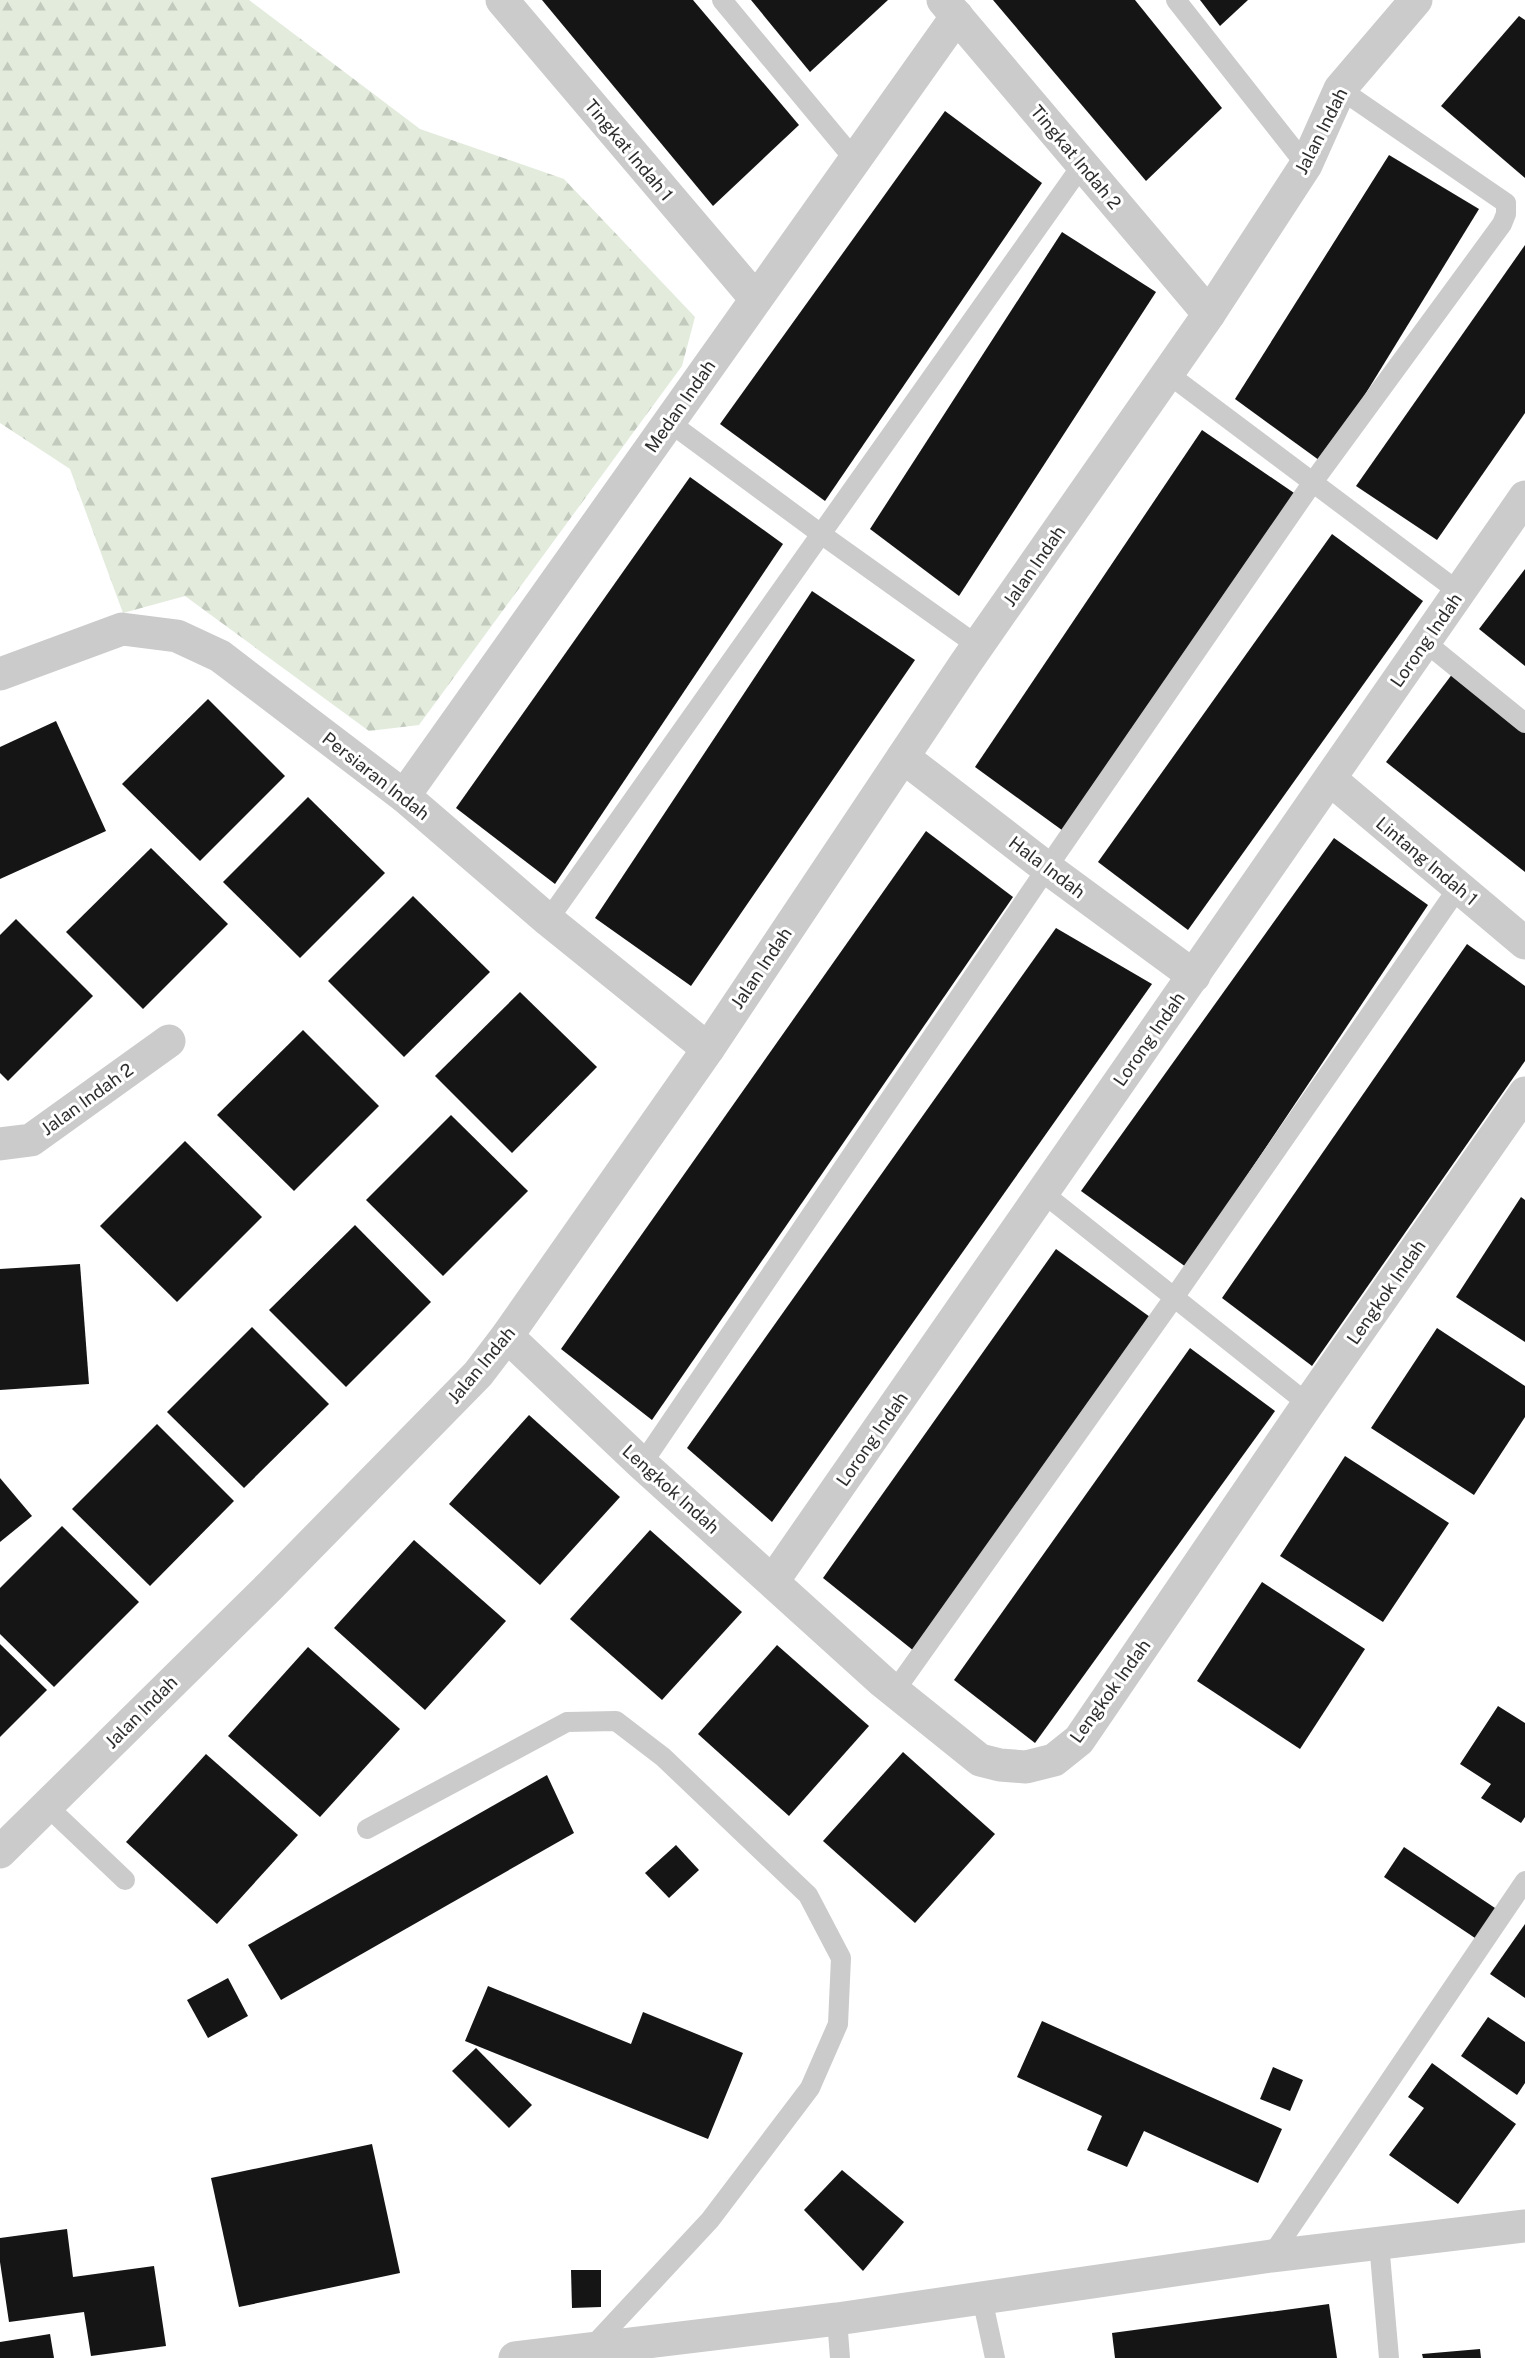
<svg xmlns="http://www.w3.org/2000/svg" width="1525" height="2358" font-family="'Public Sans',sans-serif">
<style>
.forest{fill:url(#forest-firs)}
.building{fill:#151515}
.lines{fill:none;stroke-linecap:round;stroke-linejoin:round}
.service{stroke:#cbcbcb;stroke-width:20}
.minor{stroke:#cbcbcb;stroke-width:33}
.tertiary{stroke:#cbcbcb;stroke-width:33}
.labels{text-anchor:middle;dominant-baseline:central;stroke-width:6;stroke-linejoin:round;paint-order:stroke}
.street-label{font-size:18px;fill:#2e2e2e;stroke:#fff}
</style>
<defs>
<pattern id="forest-firs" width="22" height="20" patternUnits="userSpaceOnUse" patternTransform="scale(1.5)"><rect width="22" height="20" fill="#e2ebdc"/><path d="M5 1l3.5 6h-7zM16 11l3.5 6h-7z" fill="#c2cabd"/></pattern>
</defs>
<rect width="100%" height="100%" fill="#fff"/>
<path class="forest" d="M0,0H249L420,129L564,179L695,317L682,366L419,725L369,731L185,596L123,613L70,469L0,423Z"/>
<g class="building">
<path d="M542,0H693L799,125L713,206Z"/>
<path d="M751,0H888L810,72Z"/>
<path d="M993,0H1135L1222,108L1146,181Z"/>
<path d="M1200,0H1248L1220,26Z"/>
<path d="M1519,16L1525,20V178L1441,106Z"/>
<path d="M945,111L1042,183L825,501L720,424Z"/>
<path d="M1389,155L1479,209L1323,463L1235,399Z"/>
<path d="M1062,232L1156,292L959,596L870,529Z"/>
<path d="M1525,245V413L1437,540L1356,486Z"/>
<path d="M1202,430L1297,495L1066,833L975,767Z"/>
<path d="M690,477L783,544L555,884L456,808Z"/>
<path d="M1332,534L1423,601L1188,930L1098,862Z"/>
<path d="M1525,569V666L1479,629Z"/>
<path d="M812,591L915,660L691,986L595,918Z"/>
<path d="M1453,673L1525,730V872L1386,762Z"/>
<path d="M208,699L285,776L200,861L122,784Z"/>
<path d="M56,721L106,831L0,879V747Z"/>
<path d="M308,797L385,873L300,958L223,882Z"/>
<path d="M926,831L1013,897L652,1420L561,1349Z"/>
<path d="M1334,838L1428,905L1186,1267L1081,1191Z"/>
<path d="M151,848L228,924L143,1009L66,932Z"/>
<path d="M413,896L490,972L404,1057L328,981Z"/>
<path d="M16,919L93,996L8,1081L0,1073V935Z"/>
<path d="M1056,928L1152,984L772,1522L687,1448Z"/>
<path d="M1467,944L1525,986V1061L1312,1366L1222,1298Z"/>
<path d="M520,992L597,1067L512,1153L435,1076Z"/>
<path d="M303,1030L379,1106L294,1191L217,1115Z"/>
<path d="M451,1115L528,1191L443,1276L366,1200Z"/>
<path d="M185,1141L262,1217L177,1302L100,1226Z"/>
<path d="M1521,1197L1525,1200V1342L1456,1297Z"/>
<path d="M355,1225L431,1302L346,1387L269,1310Z"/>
<path d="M1056,1249L1150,1317L914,1651L823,1578Z"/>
<path d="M80,1264L89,1384L0,1390V1269Z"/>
<path d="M252,1327L329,1404L244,1488L167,1412Z"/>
<path d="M1437,1328L1525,1386V1417L1474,1495L1371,1428Z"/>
<path d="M1190,1348L1275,1411L1035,1743L954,1680Z"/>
<path d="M529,1415L620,1497L540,1585L449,1504Z"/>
<path d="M157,1424L234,1501L150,1586L72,1509Z"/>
<path d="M1345,1456L1449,1523L1383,1622L1280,1556Z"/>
<path d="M0,1478L32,1516L0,1542Z"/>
<path d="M62,1526L139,1602L54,1687L0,1634V1588Z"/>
<path d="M650,1530L742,1612L662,1700L570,1619Z"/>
<path d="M414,1540L506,1621L425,1710L334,1628Z"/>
<path d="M1262,1582L1365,1649L1300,1749L1197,1681Z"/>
<path d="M0,1644L47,1690L0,1737Z"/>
<path d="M777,1645L869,1726L789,1816L698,1734Z"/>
<path d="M308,1647L400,1729L320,1817L228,1736Z"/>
<path d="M1498,1706L1525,1723V1817L1521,1823L1481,1798L1491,1784L1460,1764Z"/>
<path d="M903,1752L995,1834L915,1923L823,1841Z"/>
<path d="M206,1754L298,1835L217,1924L126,1842Z"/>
<path d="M547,1775L574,1833L281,2000L248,1945Z"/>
<path d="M676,1845L699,1870L669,1898L645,1873Z"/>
<path d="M1404,1847L1498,1910L1478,1940L1384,1877Z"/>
<path d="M1525,1924V1998L1490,1974Z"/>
<path d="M228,1978L248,2016L208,2038L187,2000Z"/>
<path d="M488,1986L631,2044L643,2012L743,2053L708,2139L465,2041Z"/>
<path d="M1488,2017L1525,2042V2083L1517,2095L1461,2056Z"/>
<path d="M1042,2021L1282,2129L1258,2183L1144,2131L1127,2167L1087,2150L1102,2116L1017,2077Z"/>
<path d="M476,2048L532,2105L509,2128L452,2071Z"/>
<path d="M1432,2063L1516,2124L1458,2204L1389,2155L1424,2108L1408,2097Z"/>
<path d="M1273,2067L1303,2080L1290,2111L1260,2099Z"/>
<path d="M372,2144L400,2273L239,2307L211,2178Z"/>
<path d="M842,2170L904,2222L863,2271L804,2210Z"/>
<path d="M67,2229L73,2277L154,2266L166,2346L91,2356L84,2312L9,2322L0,2262V2238Z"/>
<path d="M571,2270H601V2307L572,2308Z"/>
<path d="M1329,2304L1337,2358H1115L1112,2333Z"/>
<path d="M50,2334L54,2358H0V2342Z"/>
<path d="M1480,2349L1481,2358H1423L1422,2354Z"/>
</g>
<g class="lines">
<g class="service">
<path d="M722,0L855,160"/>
<path d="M1176,0L1306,165"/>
<path d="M1167,373L1459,592"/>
<path d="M669,422L821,534L978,646"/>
<path d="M1425,642L1525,723"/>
<path d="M548,920L1082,165"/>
<path d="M1043,1193L1308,1404"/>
<path d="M642,1464L1047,868L1313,482L1502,224L1506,214V203L1340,89"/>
<path d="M894,1692L1173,1299L1458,888"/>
<path d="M47,1806L125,1880"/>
<path d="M367,1829L567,1722L616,1721L663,1757L808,1895L841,1958L838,2024L810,2088L710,2220L590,2349"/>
<path d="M1379,2243L1389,2358"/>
<path d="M1271,2256L1525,1881"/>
<path d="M982,2298L995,2358"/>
<path d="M837,2319L840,2358"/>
</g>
<g class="minor">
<path d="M502,0L756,299"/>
<path d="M1209,314L1306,165L1340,89L1416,0"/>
<path d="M0,674L122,629L177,636L220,656L404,796L548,920L708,1049"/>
<path d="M903,757L1047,868L1194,976"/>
<path d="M1330,779L1525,943"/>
<path d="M404,796L957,16"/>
<path d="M0,1144L31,1140L169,1041"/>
<path d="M507,1336L642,1464L883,1682L980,1760L1000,1765L1026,1767L1054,1760L1079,1740L1308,1404L1525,1093"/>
<path d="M773,1581L1525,497"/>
<path d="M515,2358L837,2319L1271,2256L1525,2226"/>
</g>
<path class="tertiary" d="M0,1852L270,1586L478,1374L507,1336L708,1049L965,664L1209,314L943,0"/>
</g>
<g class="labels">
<g class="street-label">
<text transform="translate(1321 131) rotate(-63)">Jalan Indah</text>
<text transform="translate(629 150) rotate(50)">Tingkat Indah 1</text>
<text transform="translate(1076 157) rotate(50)">Tingkat Indah 2</text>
<text transform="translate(680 406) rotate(-55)">Medan Indah</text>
<text transform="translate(1034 566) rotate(-55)">Jalan Indah</text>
<text transform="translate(1426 640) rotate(-55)">Lorong Indah</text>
<text transform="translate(376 776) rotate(38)">Persiaran Indah</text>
<text transform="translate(1427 861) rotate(40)">Lintang Indah 1</text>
<text transform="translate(1047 867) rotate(37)">Hala Indah</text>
<text transform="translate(761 968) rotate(-56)">Jalan Indah</text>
<text transform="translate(1149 1039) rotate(-55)">Lorong Indah</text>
<text transform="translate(87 1099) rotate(-36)">Jalan Indah 2</text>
<text transform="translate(1386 1292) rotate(-55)">Lengkok Indah</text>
<text transform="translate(481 1365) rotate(-50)">Jalan Indah</text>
<text transform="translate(872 1439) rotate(-55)">Lorong Indah</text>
<text transform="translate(671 1489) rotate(42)">Lengkok Indah</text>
<text transform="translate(1110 1691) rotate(-54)">Lengkok Indah</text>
<text transform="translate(141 1712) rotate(-45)">Jalan Indah</text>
</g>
</g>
</svg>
